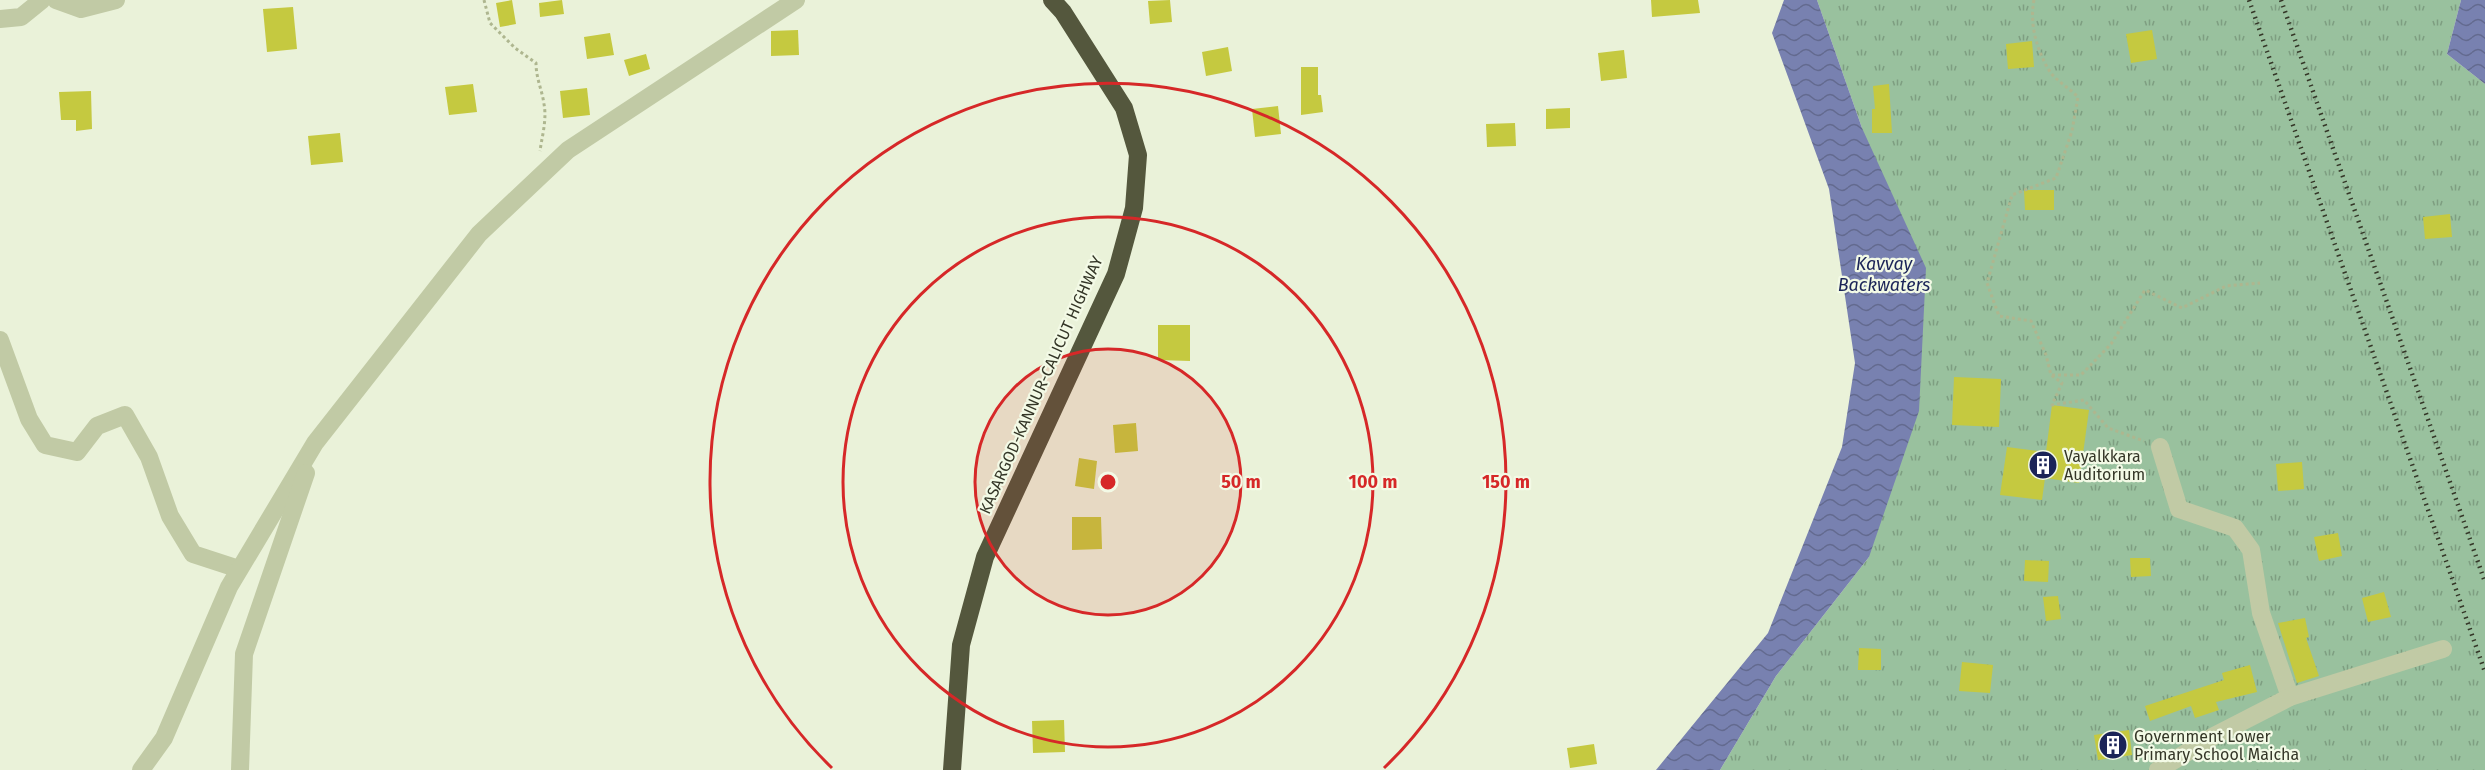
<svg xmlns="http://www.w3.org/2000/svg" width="2485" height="770" font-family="'Fira Sans',sans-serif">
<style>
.grass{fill:url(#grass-tufts)}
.water{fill:url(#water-waves)}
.building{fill:#c5c940}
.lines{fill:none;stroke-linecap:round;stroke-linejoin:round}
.path{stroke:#aeb68f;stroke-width:3;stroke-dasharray:3 3;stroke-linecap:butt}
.minor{stroke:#c1caa5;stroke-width:18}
.highway{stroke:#54573d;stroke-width:18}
.rail{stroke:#343627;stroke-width:4.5;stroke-dasharray:1.5 4.5;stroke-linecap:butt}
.ring{fill:none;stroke:#d62828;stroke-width:3}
.labels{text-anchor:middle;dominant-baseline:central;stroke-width:4.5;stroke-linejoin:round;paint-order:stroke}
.street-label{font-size:16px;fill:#343627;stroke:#f3fae6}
.poi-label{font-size:16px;fill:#343627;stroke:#f3fae6;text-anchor:start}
.water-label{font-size:18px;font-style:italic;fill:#1b2458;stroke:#f3fae6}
.centre{fill:#d62828;stroke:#f3fae6;stroke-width:3}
.ring-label{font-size:18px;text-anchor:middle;font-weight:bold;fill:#d62828;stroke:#f3fae6;stroke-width:4.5;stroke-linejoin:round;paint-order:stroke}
</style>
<defs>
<pattern id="grass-tufts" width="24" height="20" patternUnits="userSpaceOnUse" patternTransform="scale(1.5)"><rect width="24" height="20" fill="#99c19e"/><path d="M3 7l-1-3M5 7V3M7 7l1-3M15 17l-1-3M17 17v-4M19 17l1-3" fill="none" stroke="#7e9e81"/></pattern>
<pattern id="water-waves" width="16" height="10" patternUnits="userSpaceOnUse" patternTransform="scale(1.5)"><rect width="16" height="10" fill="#7881b0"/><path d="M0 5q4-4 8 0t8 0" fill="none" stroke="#636a8f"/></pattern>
</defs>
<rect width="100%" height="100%" fill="#eaf2d9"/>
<path class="grass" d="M1817,0H2461L2447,54L2485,84V770H1720L1776,676L1869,557L1862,128Z"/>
<g class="water">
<path d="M1784,0H1817L1862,128L1926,268L1919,411L1869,557L1776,676L1720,770H1656L1768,633L1842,447L1855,363L1829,189L1772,33Z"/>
<path d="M2461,0H2485V84L2447,54Z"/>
</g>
<g class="building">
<path d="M512,0L516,24L500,27L496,3Z"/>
<path d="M562,0L564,14L540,17L539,3Z"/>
<path d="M1170,0L1172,22L1150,24L1148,1Z"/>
<path d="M1651,0H1698L1700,13L1652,17Z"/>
<path d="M293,7L297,49L267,52L263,9Z"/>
<path d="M798,30L799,55L771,56V31Z"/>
<path d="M2152,30L2157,59L2131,63L2126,34Z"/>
<path d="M610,33L614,55L587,59L584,37Z"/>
<path d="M2032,41L2034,67L2008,69L2006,44Z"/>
<path d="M1228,47L1232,71L1206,76L1202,52Z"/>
<path d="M1624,50L1627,78L1601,81L1598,53Z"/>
<path d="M646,54L650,69L629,76L624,60Z"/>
<path d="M1301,67H1318V95H1321L1323,112L1301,115Z"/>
<path d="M473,84L477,112L449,115L445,87Z"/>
<path d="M1889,84L1892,133H1872V109H1875L1873,86Z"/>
<path d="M587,88L590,115L563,118L560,91Z"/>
<path d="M91,91L92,129L76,131V120H61L59,92Z"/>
<path d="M1278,106L1281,134L1255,137L1252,109Z"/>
<path d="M1570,108V128L1546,129V109Z"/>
<path d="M1515,123L1516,146L1487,147L1486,124Z"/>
<path d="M340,133L343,162L311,165L308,136Z"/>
<path d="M2024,190H2054V210H2025Z"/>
<path d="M2450,214L2452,237L2425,239L2423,217Z"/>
<path d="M1158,325H1190V361L1158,360Z"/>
<path d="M1954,377L2001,379L1999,427L1952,425Z"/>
<path d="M2052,405L2089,410L2079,483L2045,478L2042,500L2000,495L2007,447L2046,452Z"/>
<path d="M1136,423L1138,451L1115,453L1113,425Z"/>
<path d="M1079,458L1097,461L1094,489L1075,486Z"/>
<path d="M2302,462L2304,489L2278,491L2276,464Z"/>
<path d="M1072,517H1101L1102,549L1072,550Z"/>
<path d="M2338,533L2342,556L2319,561L2314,537Z"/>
<path d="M2130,558H2150L2151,576L2131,577Z"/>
<path d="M2025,560L2049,561L2048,582L2024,581Z"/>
<path d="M2384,592L2391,617L2368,622L2362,598Z"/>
<path d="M2058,596L2061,619L2046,621L2043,597Z"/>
<path d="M2305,618L2309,637L2306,638L2319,676L2297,683L2278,623Z"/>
<path d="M1859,648L1881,649V670H1858Z"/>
<path d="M1962,662L1993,665L1990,693L1959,691Z"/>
<path d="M2250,665L2257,692L2216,702L2219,710L2195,718L2191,706L2150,721L2145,706L2224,680L2222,673Z"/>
<path d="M1064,720L1065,752L1033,753L1032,721Z"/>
<path d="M2129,730L2132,755L2098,760L2094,735Z"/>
<path d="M1594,744L1597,764L1570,768L1567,748Z"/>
</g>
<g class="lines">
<g class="path">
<path d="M484,0L490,23L515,48L536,63C536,78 542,90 544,104C547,120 542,136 540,151"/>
<path d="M2034,0C2029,24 2037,51 2050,72C2057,81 2070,89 2078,97L2072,131L2056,178L2012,195L1987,283L1999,316L2031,321L2046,355L2051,375L2062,383L2052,405L2084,400L2108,428L2144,441"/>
<path d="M2052,375H2081L2111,344L2145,290L2182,308L2226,286L2260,283"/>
</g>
<g class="minor">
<path d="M56,0L81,9L116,0"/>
<path d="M0,19L21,17L42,0"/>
<path d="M0,340L29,419L45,445L77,452L97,426L125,415L149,457L170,516L193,554L239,569"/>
<path d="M2160,447L2179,509L2235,528L2251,550L2261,613L2290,697"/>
<path d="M141,770L164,738L229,587L315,443L479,234L568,150L796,0"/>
<path d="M240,770L244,654L306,473"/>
<path d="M2158,770L2214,736L2290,697L2443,649"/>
</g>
<path class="highway" d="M952,770L961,645L985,557L1116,274L1134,208L1138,155L1124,108L1063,12L1052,0"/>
<g class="rail">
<path d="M2249,0L2485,672"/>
<path d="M2281,0L2485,582"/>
</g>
</g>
<circle cx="1108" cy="482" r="133" fill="#d62828" fill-opacity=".12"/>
<g class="ring">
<circle cx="1108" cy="482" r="133"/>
<circle cx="1108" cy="482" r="265"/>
<path d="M832 768A398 398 0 1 1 1384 768"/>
</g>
<defs>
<g id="building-disc" transform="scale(1.5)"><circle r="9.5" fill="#1b2458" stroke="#f3fae6"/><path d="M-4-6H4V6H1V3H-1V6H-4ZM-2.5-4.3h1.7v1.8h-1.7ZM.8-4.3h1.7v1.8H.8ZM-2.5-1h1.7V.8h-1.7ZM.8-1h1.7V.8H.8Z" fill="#fff"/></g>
</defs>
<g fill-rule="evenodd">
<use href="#building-disc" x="2043" y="465"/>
<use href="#building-disc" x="2113" y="745"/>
</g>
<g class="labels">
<g class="street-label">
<text transform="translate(1041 385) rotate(-66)">KASARGOD-KANNUR-CALICUT HIGHWAY</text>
</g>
<g class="poi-label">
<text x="2064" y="456">Vayalkkara<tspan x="2064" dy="18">Auditorium</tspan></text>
<text x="2134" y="736">Government Lower<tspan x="2134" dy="18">Primary School Maicha</tspan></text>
</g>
<g class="water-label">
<text x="1884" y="264">Kavvay<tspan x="1884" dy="21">Backwaters</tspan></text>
</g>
</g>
<circle cx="1108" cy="482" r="9" class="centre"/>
<g class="ring-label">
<text x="1241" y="488">50 m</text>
<text x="1373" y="488">100 m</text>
<text x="1506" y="488">150 m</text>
</g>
</svg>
